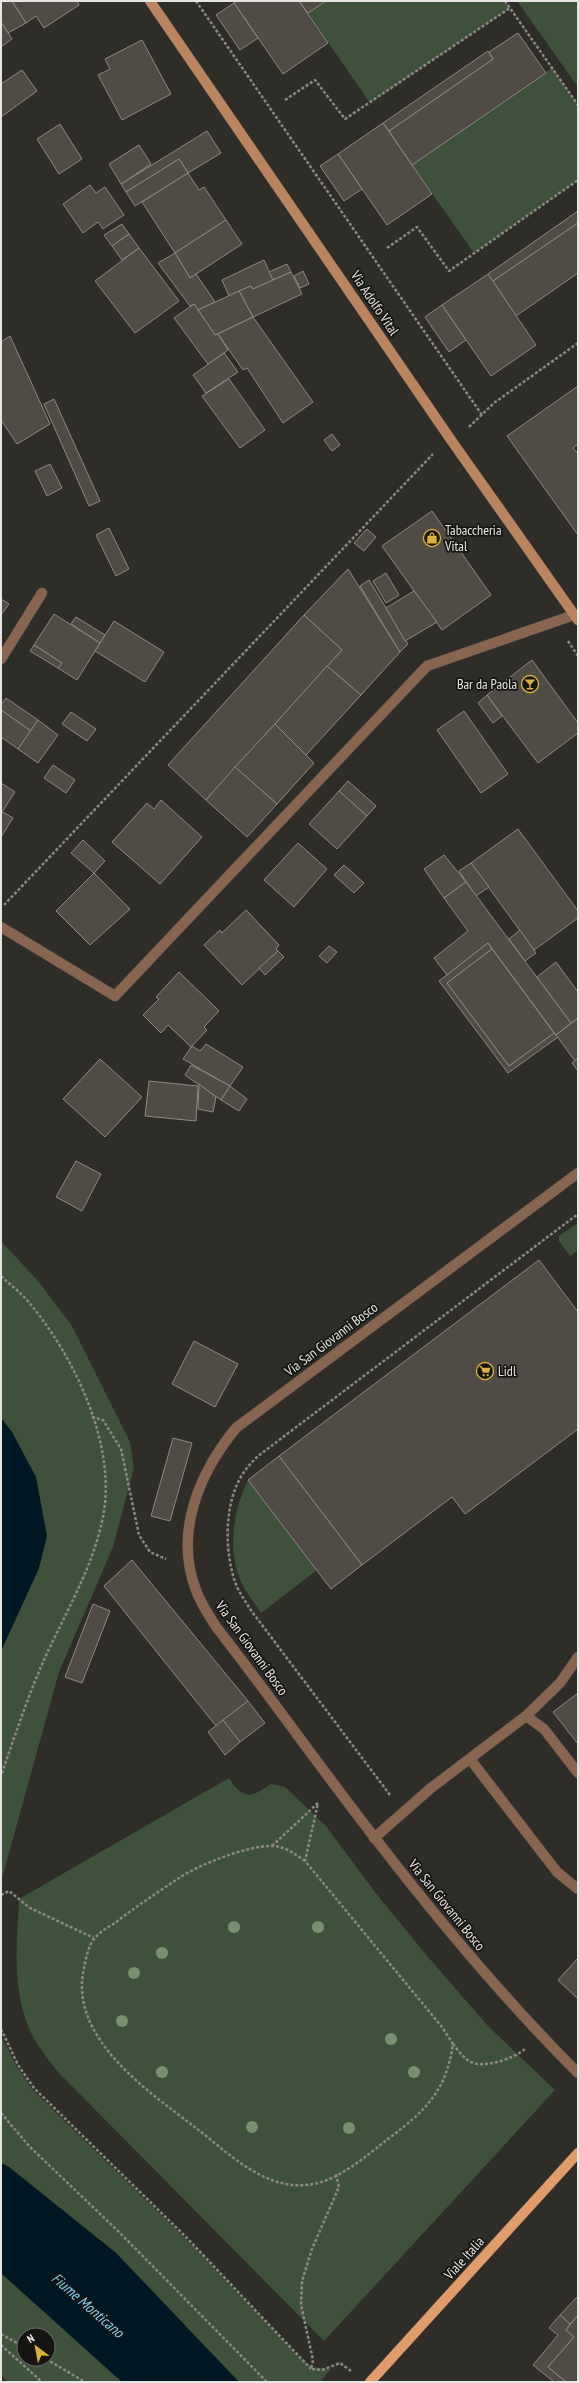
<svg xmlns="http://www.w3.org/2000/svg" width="579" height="2383" font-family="'PT Sans Narrow',sans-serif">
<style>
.green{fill:#3e523b;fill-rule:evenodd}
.water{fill:#001823}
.building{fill:#514b46;stroke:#8f8883}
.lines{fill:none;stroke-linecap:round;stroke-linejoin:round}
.lane-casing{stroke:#4c4a45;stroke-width:11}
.street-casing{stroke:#4c4a45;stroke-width:11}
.secondary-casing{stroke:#4c4a45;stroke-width:11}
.primary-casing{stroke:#4c4a45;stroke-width:11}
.path{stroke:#8b8984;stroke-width:2.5;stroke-dasharray:3 2;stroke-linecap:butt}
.lane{stroke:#87654e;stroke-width:10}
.street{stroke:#87654e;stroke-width:10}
.secondary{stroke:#ba845e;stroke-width:10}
.primary{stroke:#e19c6a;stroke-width:10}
.tree{fill:#77916e}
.labels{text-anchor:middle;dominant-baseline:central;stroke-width:3.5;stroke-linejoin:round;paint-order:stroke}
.street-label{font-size:14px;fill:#e7e5e1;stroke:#161513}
.poi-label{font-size:14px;fill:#e7e5e1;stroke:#161513;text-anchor:start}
.water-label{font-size:15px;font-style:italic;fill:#7fd1f4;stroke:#161513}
</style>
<rect width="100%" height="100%" fill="#2f2d27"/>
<g class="green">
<path d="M326,1H505L510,8L370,103L308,13Z"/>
<path d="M517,1H578V87Z"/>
<path d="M552,68L578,105V180L474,253L412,165Z"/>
<path d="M578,1223V1250L570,1256L559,1241V1236Z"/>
<path d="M1,1241L38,1281L72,1326L130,1442L134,1468L113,1547L59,1672L1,1882V1651L39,1568L12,1432L1,1418Z"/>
<path d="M248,1480L317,1570L261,1613C255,1603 246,1593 241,1582C227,1549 233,1511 248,1480Z"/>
<path d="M229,1778C243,1800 251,1798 271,1784L285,1787L325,1825L378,1896L428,1957L489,2027L555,2090L324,2341L58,2072C47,2058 35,2043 28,2026C12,1987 17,1940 19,1899Z"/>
<path d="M1,2036L17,2067L32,2089L196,2249L298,2356L312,2367L331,2369L320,2382H239L116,2253L9,2167L1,2163Z"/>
<path d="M1,2273L122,2382H7L1,2374ZM24,2335H48V2359H24Z"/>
</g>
<g class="water">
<path d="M1,1418L12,1432L36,1477L47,1536L39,1568L1,1651Z"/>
<path d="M1,2163L9,2167L116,2253L239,2382H122L1,2273Z"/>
</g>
<g class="building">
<path d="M1,1H12L26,23L8,33L1,22Z"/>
<path d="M12,1H77L79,5L44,28L36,16L26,23Z"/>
<path d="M237,1H299L328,43L283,74L234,3Z"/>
<path d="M299,1H326L308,13Z"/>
<path d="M234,3L258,38L240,50L216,15Z"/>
<path d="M1,22L12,39L1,47Z"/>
<path d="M518,33L546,73L412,165L389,131L493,59L489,52Z"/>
<path d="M142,40L171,94L122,120L98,75L110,69L105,59Z"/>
<path d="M488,51L493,59L389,131L383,123Z"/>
<path d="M22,70L37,91L1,117V84Z"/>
<path d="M383,123L432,194L387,225L338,154Z"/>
<path d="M60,124L82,159L59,174L37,139Z"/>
<path d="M207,131L221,153L188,173L179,159L126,192L121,184Z"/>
<path d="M139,145L151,164L121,184L109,164Z"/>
<path d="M338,154L362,189L344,201L320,166Z"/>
<path d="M179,159L188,173L135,206L126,192Z"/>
<path d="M188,173L199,190L204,187L226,220L175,253L142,202Z"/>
<path d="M90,185L96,193L105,187L124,215L103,229L98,222L83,233L63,204Z"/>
<path d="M578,211V223L493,281L488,274Z"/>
<path d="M226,220L242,244L190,278L175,253Z"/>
<path d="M578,223V273L516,316L493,281Z"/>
<path d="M122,224L129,234L112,246L104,235Z"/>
<path d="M129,234L139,248L122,260L112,246Z"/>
<path d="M139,248L179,301L135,333L95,281Z"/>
<path d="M175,253L190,278L196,274L215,302L198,310L194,304L190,306L158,263Z"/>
<path d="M264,260L273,280L253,289L251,286L229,296L222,280Z"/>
<path d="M287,264L291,272L273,280L269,272Z"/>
<path d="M303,271L309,284L300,288L294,276Z"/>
<path d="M291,272L302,294L253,317L239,291L251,286L253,289Z"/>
<path d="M488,274L536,345L491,376L442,305Z"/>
<path d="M239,291L253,317L215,335L198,310Z"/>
<path d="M194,304L215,335L218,334L228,350L208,364L174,318Z"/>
<path d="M442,305L466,340L449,352L425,317Z"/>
<path d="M253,317L313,402L283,423L247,368L243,370L218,334Z"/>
<path d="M10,336L50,424L17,444L1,420V342Z"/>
<path d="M224,353L238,372L206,393L193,375Z"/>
<path d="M229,379L265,430L240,448L202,396Z"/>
<path d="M578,386V444L573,448L578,454V535L507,436Z"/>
<path d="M54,399L100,501L89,506L44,404Z"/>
<path d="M332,434L340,445L332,451L324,440Z"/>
<path d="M50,464L62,488L47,496L35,471Z"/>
<path d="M432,511L491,595L442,630L382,546Z"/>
<path d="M109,528L129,569L116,576L96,535Z"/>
<path d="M367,529L376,537L364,551L354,543Z"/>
<path d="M348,569L400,652L361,695L327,666L342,650L304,615Z"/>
<path d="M386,573L399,595L386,603L373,581Z"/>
<path d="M369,580L408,644L400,652L360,586Z"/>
<path d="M414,591L437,622L405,641L386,608Z"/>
<path d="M1,599L9,604L1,615Z"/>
<path d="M54,614L100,643L77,680L58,668L62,663L34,645Z"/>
<path d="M304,615L342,650L206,800L168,765Z"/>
<path d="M76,617L105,635L100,643L71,624Z"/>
<path d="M114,621L164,652L145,682L95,651Z"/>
<path d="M34,645L62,663L58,668L30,651Z"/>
<path d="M532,660L578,723V733L538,763L487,695Z"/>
<path d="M327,666L361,695L306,755L275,724Z"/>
<path d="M487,695L502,716L493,723L478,703Z"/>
<path d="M6,698L38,720L31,731L1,710V705Z"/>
<path d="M1,710L31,731L18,749L1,737Z"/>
<path d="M464,711L508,774L481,793L437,730Z"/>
<path d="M71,712L96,729L87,741L62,724Z"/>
<path d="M38,720L58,735L38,763L18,749Z"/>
<path d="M275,724L314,763L277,804L235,767Z"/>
<path d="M53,765L75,780L66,793L44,778Z"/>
<path d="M235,767L277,804L247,837L206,800Z"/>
<path d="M348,781L376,806L367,816L339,791Z"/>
<path d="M1,783L15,792L2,812L1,811Z"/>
<path d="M339,791L367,816L337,849L309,824Z"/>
<path d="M161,800L202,837L160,884L112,842L147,803L154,809Z"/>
<path d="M1,811L13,818L1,837Z"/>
<path d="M518,829L578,911V918L534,950L471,863Z"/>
<path d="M83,840L105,861L94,873L71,853Z"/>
<path d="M298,843L327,869L294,907L264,880Z"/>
<path d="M444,855L466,882L444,898L424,869Z"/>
<path d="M471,863L489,887L476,896L459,871Z"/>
<path d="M344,865L364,883L354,893L334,875Z"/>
<path d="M94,873L130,909L90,945L56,911Z"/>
<path d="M466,882L571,1023L556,1035L488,943L447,975L434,958L468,931L444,898Z"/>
<path d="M246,910L279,945L276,949L278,951L242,985L204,945L220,930L222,933Z"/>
<path d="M520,930L536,953L525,961L509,939Z"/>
<path d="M488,943L492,949L447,983L509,1066L554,1033L558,1037L508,1073L439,981Z"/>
<path d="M329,946L337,952L327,963L319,956Z"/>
<path d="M492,949L554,1033L509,1066L447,983Z"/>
<path d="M278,951L284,957L265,975L259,968Z"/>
<path d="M556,962L578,992V1018L571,1023L537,977Z"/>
<path d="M179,972L219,1011L204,1027L207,1030L191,1047L168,1025L161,1033L143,1015L159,999L156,997Z"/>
<path d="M578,1018V1058L575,1061L556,1035Z"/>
<path d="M206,1044L243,1067L230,1086L183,1059L192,1046L200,1051Z"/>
<path d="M578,1058V1071L572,1063Z"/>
<path d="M100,1059L142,1097L105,1137L63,1099Z"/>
<path d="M191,1065L230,1086L221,1100L185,1075Z"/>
<path d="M149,1081L198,1086L196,1121L145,1116Z"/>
<path d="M199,1084L216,1097L213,1112L198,1109Z"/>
<path d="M230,1086L247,1099L239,1111L221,1100Z"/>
<path d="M76,1161L101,1174L82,1211L56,1197Z"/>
<path d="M539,1260L578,1312V1429L465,1514L452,1497L362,1565L279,1456Z"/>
<path d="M194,1341L238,1364L215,1407L172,1384Z"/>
<path d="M173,1438L192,1443L170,1521L151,1516Z"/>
<path d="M279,1456L362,1565L331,1589L248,1480Z"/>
<path d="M132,1560L248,1701L216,1726L104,1586Z"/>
<path d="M93,1604L110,1611L82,1683L65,1677Z"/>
<path d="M578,1693V1744L553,1712Z"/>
<path d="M248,1701L265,1723L240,1742L223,1720Z"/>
<path d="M223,1720L240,1742L225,1755L208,1732Z"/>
<path d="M578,1958V1999L558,1980Z"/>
<path d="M578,2296V2315L570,2324L560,2315Z"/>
<path d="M560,2315L570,2324L566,2330L574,2337L548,2367L566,2382H554L533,2365L558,2335L549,2328Z"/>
<path d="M578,2315V2380L576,2382H566L548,2367L574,2337L566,2330Z"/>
</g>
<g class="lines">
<g class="lane-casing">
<g id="lane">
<path d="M526,1716L544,1729L578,1773"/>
<path d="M470,1759L557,1872L578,1889"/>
<path d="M374,1838L431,1788L526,1716L560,1683L578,1657"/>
</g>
</g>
<g class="street-casing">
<g id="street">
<path d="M1,659L42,593"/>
<path d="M1,927L115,996L427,666L574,615"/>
<path d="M578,1173L236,1428C199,1473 174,1533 196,1590C201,1604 209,1616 217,1628C271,1697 321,1769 375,1838C438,1920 505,2000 578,2073"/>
</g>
</g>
<g class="secondary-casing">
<path id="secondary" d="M150,1L451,440L578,620"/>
</g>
<g class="primary-casing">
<path id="primary" d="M370,2382L578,2153"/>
</g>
<g class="path">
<path d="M196,1L482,415"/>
<path d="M505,1L578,105"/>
<path d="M285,100L315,80L345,119L510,8"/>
<path d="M387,248L417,227L449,271L578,180"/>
<path d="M469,427L494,403L578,343"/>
<path d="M568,641L578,656"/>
<path d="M4,905L433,454"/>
<path d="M1,1276C9,1284 18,1290 26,1299C72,1352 115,1440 104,1511C95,1565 65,1613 43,1662C27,1699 14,1738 1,1776"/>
<path d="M92,1417L103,1420L121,1449L139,1535L150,1552L166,1559"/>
<path d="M390,1795L250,1609C246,1602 241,1595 237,1587C224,1555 223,1502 244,1472C248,1466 253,1461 258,1456L578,1214"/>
<path d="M272,1846L318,1803"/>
<path d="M305,1861C295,1854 285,1846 272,1846C249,1845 198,1865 179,1878C157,1893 135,1907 115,1923C108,1927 100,1932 95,1938C88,1945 86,1959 84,1968C68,2038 148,2091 196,2128C227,2152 263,2189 306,2185C336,2183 365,2157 388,2139C425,2111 446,2092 453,2044L442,2027L305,1861L318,1803"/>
<path d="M1,1895L9,1891L30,1908L94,1938"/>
<path d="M1,2029L18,2065L34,2088L187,2238L311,2369"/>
<path d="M453,2044C458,2050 464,2059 471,2062C484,2069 515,2058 525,2049"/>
<path d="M1,2113L29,2146L119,2232L267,2382"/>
<path d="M336,2174L339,2187L312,2249L302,2281L301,2305L313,2360L311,2369L322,2370L340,2363L351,2371"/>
<path d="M1,2334L24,2347"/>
<path d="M1,2345L42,2382"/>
<path d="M46,2359L85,2382"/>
</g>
<use href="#lane" class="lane"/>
<use href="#street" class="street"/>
<use href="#secondary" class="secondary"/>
<use href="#primary" class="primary"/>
</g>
<g class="tree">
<circle cx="234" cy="1927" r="6"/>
<circle cx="318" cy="1927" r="6"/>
<circle cx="162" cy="1953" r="6"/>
<circle cx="134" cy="1973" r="6"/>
<circle cx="122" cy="2021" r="6"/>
<circle cx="391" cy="2039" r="6"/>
<circle cx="162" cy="2072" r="6"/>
<circle cx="414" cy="2072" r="6"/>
<circle cx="252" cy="2127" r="6"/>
<circle cx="349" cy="2128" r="6"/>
</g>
<defs>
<g id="shop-ring" transform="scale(0.9)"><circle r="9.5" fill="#161513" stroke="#dbb233" stroke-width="1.5"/><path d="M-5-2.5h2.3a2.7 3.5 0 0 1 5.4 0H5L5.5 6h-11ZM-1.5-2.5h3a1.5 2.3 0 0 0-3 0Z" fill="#dbb233"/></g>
<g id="bar-ring" transform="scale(0.9)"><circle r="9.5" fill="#161513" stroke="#dbb233" stroke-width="1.5"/><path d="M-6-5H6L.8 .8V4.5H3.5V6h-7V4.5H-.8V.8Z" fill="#dbb233"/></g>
<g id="supermarket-ring" transform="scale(0.9)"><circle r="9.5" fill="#161513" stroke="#dbb233" stroke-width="1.5"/><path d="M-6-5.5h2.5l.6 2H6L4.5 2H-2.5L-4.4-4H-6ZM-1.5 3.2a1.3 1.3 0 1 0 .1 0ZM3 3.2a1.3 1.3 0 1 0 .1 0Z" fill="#dbb233"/></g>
</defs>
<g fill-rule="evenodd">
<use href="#shop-ring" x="432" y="538"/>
<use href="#bar-ring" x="530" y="684"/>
<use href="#supermarket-ring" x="485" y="1371"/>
</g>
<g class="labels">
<g class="street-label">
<text transform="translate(375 303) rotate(56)">Via Adolfo Vital</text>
<text transform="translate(331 1339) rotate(-37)">Via San Giovanni Bosco</text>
<text transform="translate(252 1648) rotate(54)">Via San Giovanni Bosco</text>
<text transform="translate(447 1905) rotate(51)">Via San Giovanni Bosco</text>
<text transform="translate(464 2258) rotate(-48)">Viale Italia</text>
</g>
<g class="poi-label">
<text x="445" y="530">Tabaccheria<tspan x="445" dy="16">Vital</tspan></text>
<text x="517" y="684" text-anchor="end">Bar da Paola</text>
<text x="498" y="1371">Lidl</text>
</g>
<g class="water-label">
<text transform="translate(88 2305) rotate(41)">Fiume Monticano</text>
</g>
</g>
<rect width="579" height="2383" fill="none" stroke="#e7e5e1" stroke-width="4"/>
<g transform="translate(36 2347) rotate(328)"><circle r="19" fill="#161513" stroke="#6a6865"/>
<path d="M0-3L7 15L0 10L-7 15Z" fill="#dbb233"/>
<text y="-6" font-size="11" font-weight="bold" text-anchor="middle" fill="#e7e5e1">N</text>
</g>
</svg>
